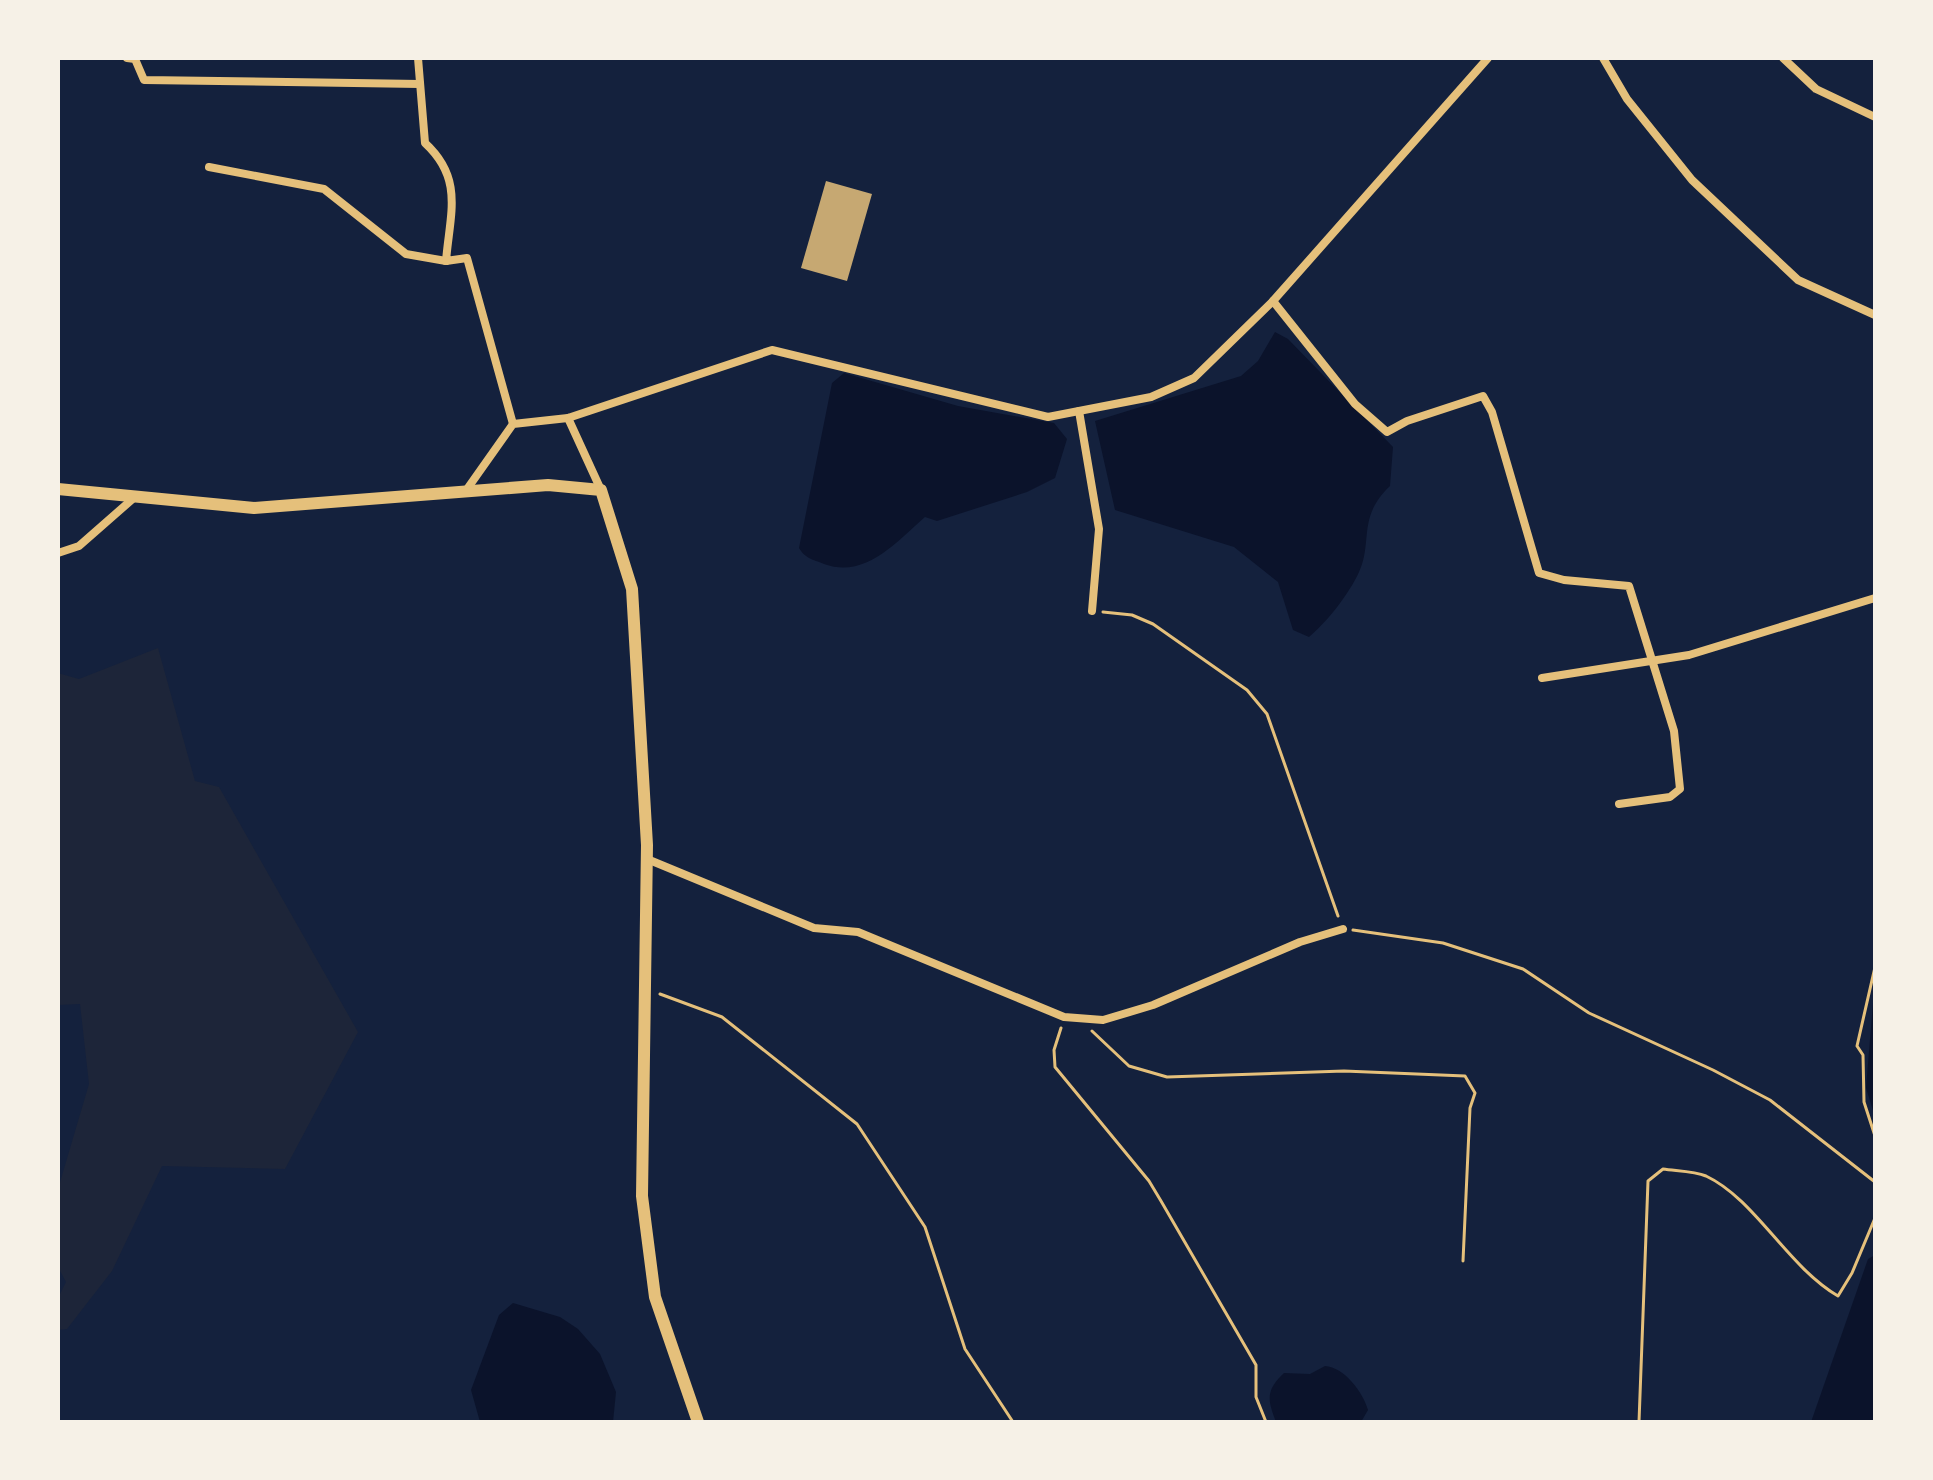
<svg xmlns="http://www.w3.org/2000/svg" width="1933" height="1480" font-family="'Space Grotesk',sans-serif">
<style>
.green{fill:#1d2539}
.water{fill:#0b132b}
.building{fill:#c6a872}
.lines{fill:none;stroke-linecap:round;stroke-linejoin:round}
.path{stroke:#e5c07b;stroke-width:3}
.minor{stroke:#e5c07b;stroke-width:8}
.tertiary{stroke:#e5c07b;stroke-width:12}
</style>
<rect width="100%" height="100%" fill="#14213d"/>
<path class="green" d="M158,648L195,781L219,787L358,1032L285,1169L162,1166L112,1271L67,1329L58,1330V1298L66,1282L58,1267V1189L89,1084L80,1004L58,1005V673L79,679Z"/>
<g class="water">
<path d="M1275,332L1288,339L1393,447L1390,486C1357,517 1373,542 1359,572C1349,594 1327,622 1309,637L1293,630L1278,582L1234,547L1115,510L1095,421L1241,376L1258,361Z"/>
<path d="M844,373L958,406L1054,423L1067,439L1055,478L1027,492L937,521L925,517C896,542 866,579 824,564C812,559 806,559 799,548L832,383Z"/>
<path d="M1875,979V1117L1866,1088Z"/>
<path d="M1875,1255V1422H1811L1868,1259Z"/>
<path d="M513,1303L560,1317L578,1329L600,1354L616,1392L613,1422H480L471,1390L499,1315Z"/>
<path d="M1325,1366C1344,1367 1363,1392 1368,1410L1361,1422H1276C1267,1399 1266,1390 1284,1373L1310,1374Z"/>
</g>
<path class="building" d="M826,181L872,194L847,281L801,268Z"/>
<g class="lines">
<g class="path">
<path d="M1103,612L1132,615L1153,624L1247,690L1267,714L1338,916"/>
<path d="M1353,930L1443,943L1523,969L1589,1013L1713,1070L1770,1100L1875,1182"/>
<path d="M1875,967L1857,1046L1863,1055L1864,1102L1875,1136"/>
<path d="M660,994L722,1017L857,1124L925,1227L965,1349L1013,1422"/>
<path d="M1061,1028L1054,1050L1055,1067L1149,1181L1161,1201L1256,1365V1397L1266,1422"/>
<path d="M1092,1031L1129,1066L1167,1077L1344,1071L1465,1076L1475,1093L1470,1108L1463,1261"/>
<path d="M1639,1422L1648,1181L1663,1169C1676,1171 1694,1171 1706,1176C1755,1199 1787,1266 1838,1296L1852,1273L1875,1218"/>
</g>
<g class="minor">
<path d="M127,58L135,59L144,80L420,84"/>
<path d="M418,58L425,143C464,179 450,213 446,261L467,258L513,424"/>
<path d="M1603,58L1627,99L1692,180L1798,280L1875,315"/>
<path d="M1783,58L1816,89L1875,117"/>
<path d="M209,167L324,189L406,254L446,261"/>
<path d="M1273,301L1355,404L1387,432L1407,421L1483,396L1492,412L1539,573L1564,580L1629,586L1674,731L1680,789L1670,797L1619,804"/>
<path d="M1079,411L1099,529L1092,611"/>
<path d="M568,418L601,490"/>
<path d="M465,492L513,424L568,418L772,350L1048,417L1151,397L1194,378L1273,301L1488,58"/>
<path d="M58,553L79,546L136,496"/>
<path d="M1542,678L1689,655L1875,598"/>
<path d="M647,859L814,928L858,932L1064,1017L1103,1020L1153,1005L1300,942L1343,929"/>
</g>
<path class="tertiary" d="M58,489L254,508L548,485L601,490L632,589L647,845L642,1196L655,1297L698,1422"/>
</g>
<rect width="1933" height="1480" fill="none" stroke="#f6f1e7" stroke-width="120"/>
</svg>
